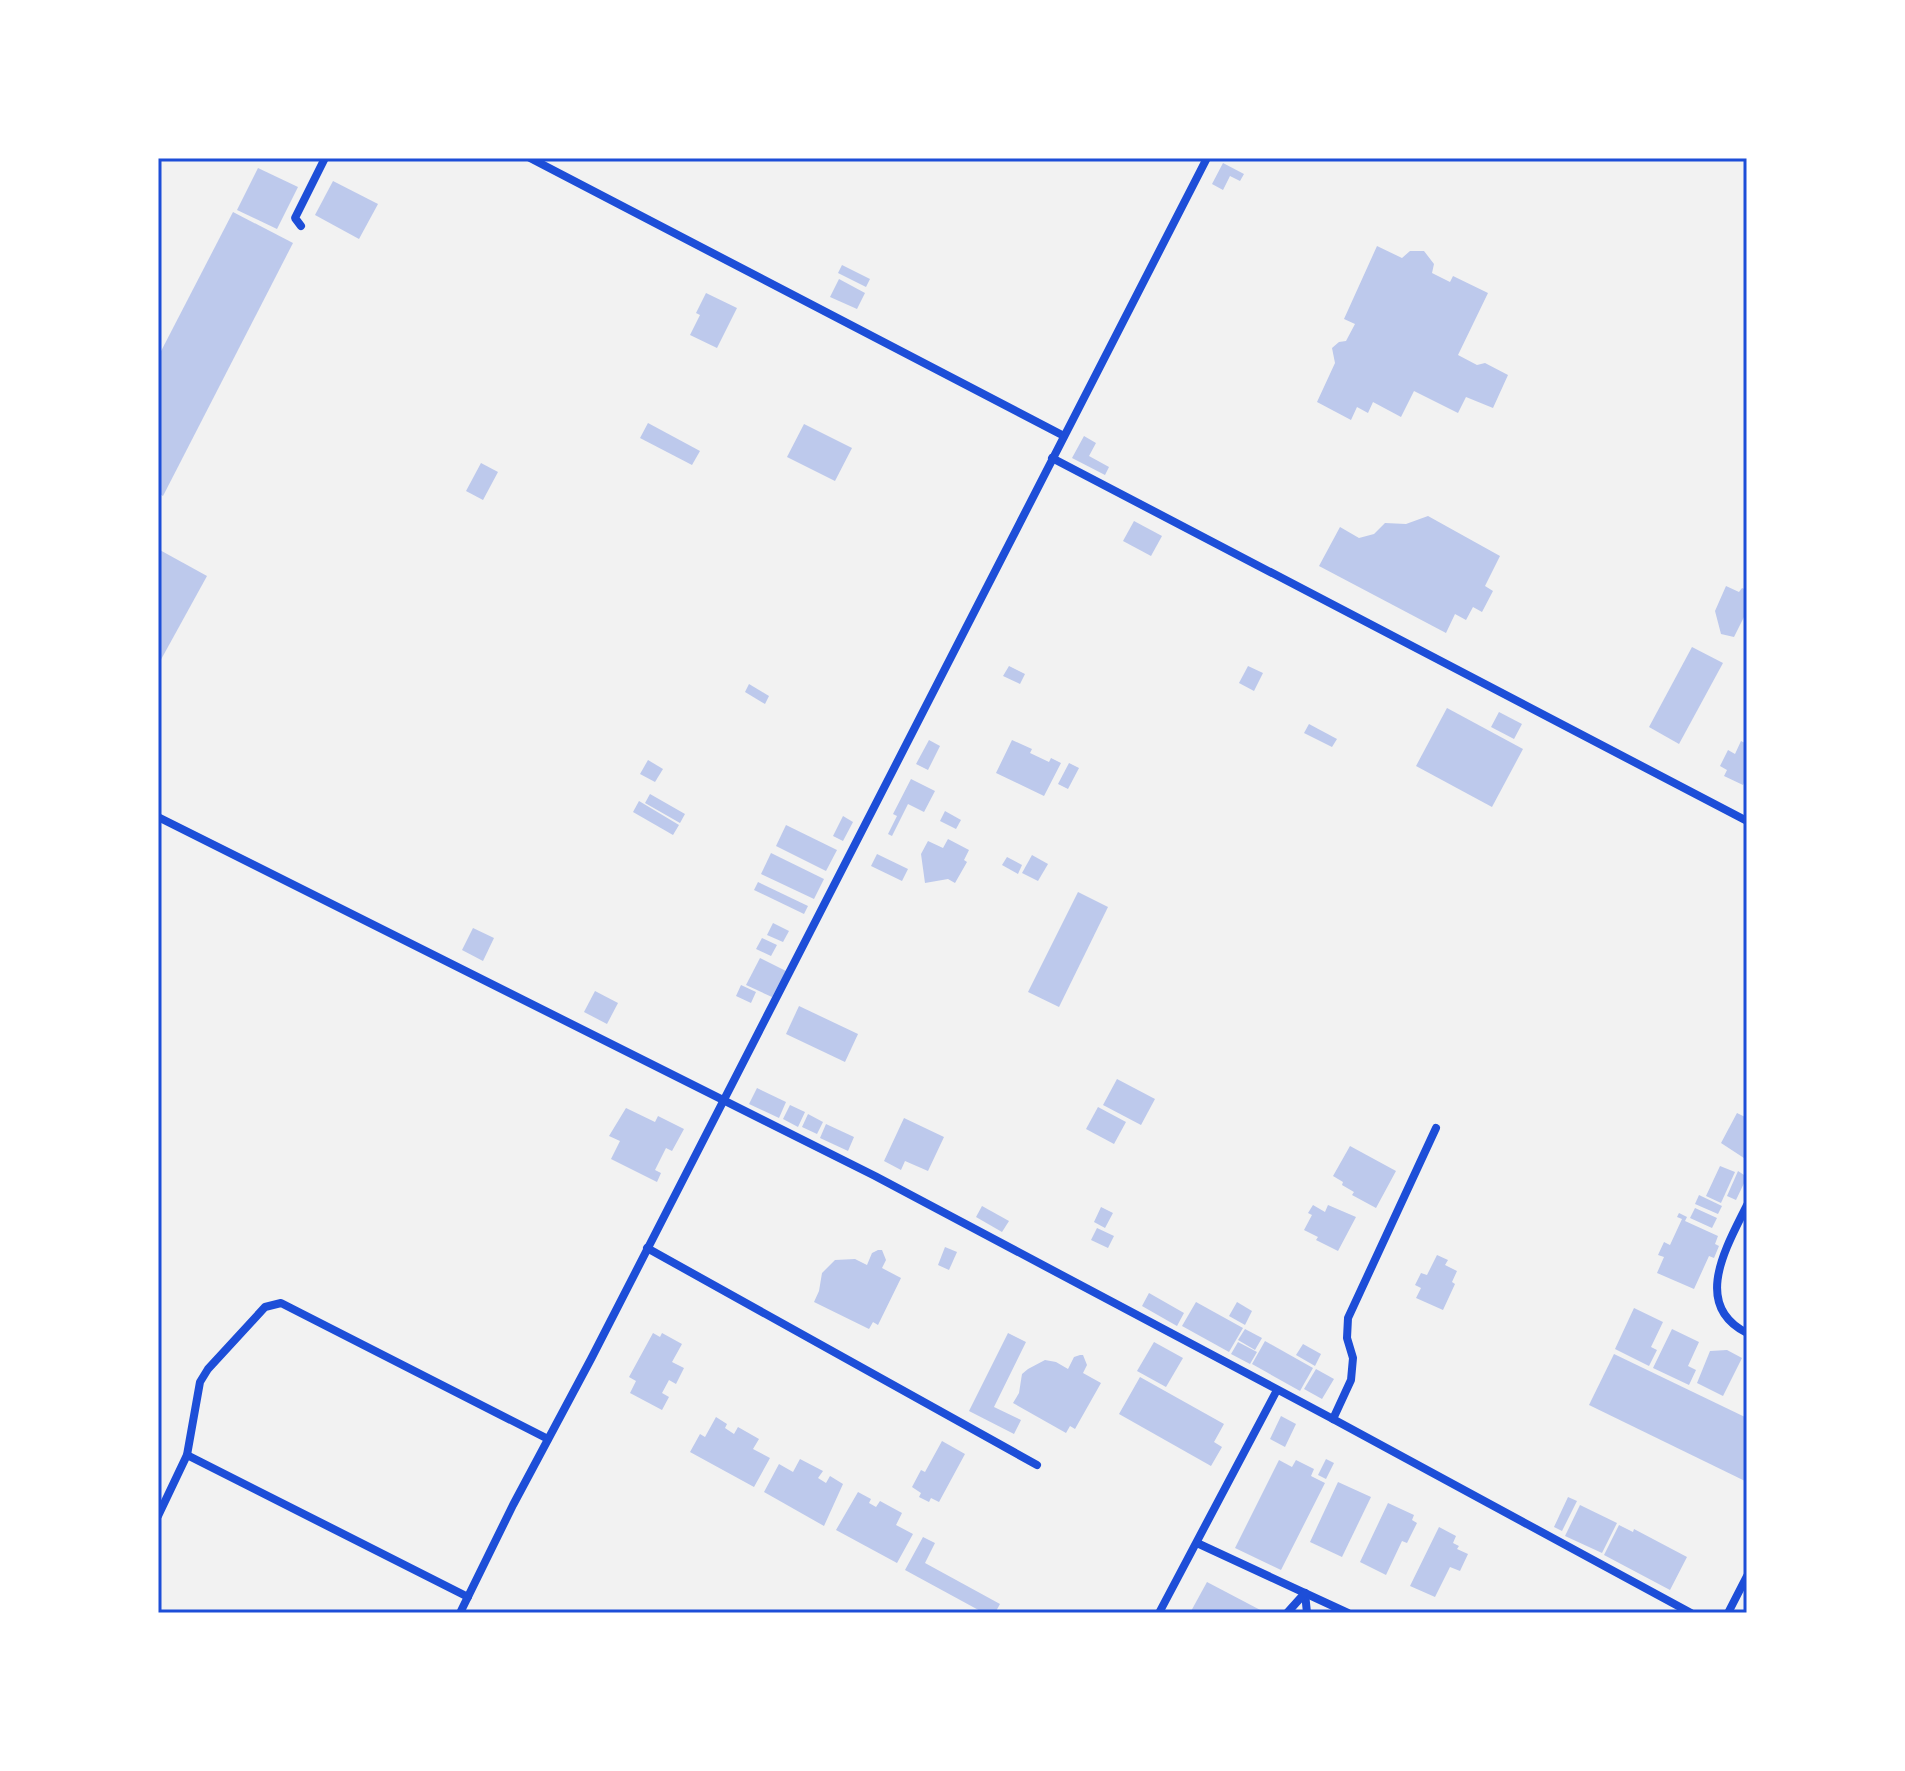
<svg xmlns="http://www.w3.org/2000/svg" width="1905" height="1771" font-family="Quicksand,sans-serif">
<style>
.building{fill:#bdc9ec}
.lines{fill:none;stroke-linecap:round;stroke-linejoin:round}
.minor{stroke:#1d4ed8;stroke-width:8}
.neatline{fill:none;stroke:#1d4ed8;stroke-width:3}
</style>
<rect width="100%" height="100%" fill="#f2f2f2"/>
<g class="building">
<path d="M1223,163L1244,174L1240,181L1230,176L1223,190L1212,184Z"/>
<path d="M258,168L298,187L277,229L237,210Z"/>
<path d="M333,181L378,204L359,239L315,215Z"/>
<path d="M233,212L293,243L163,496L158,493V357Z"/>
<path d="M1377,246L1402,258L1410,251H1424L1434,264L1432,273L1450,282L1453,276L1488,293L1458,355L1477,365L1485,363L1508,375L1493,408L1466,397L1458,413L1414,391L1401,417L1373,402L1368,413L1357,407L1351,420L1317,402L1335,363L1332,348L1339,342L1346,341L1355,324L1344,319Z"/>
<path d="M842,265L870,279L866,287L838,273Z"/>
<path d="M839,279L865,293L857,309L830,297Z"/>
<path d="M706,293L737,308L717,348L690,335L700,315L696,313Z"/>
<path d="M648,423L700,451L692,465L640,438Z"/>
<path d="M804,424L852,448L835,481L787,457Z"/>
<path d="M1084,436L1096,443L1089,456L1109,467L1105,475L1072,458Z"/>
<path d="M481,463L498,472L483,500L466,491Z"/>
<path d="M1428,516L1500,556L1485,586L1493,591L1482,612L1473,607L1466,620L1455,614L1446,633L1319,566L1340,527L1359,538L1374,534L1385,523L1406,524Z"/>
<path d="M1134,521L1162,536L1151,556L1123,541Z"/>
<path d="M158,549L207,576L158,665Z"/>
<path d="M1726,586L1739,592L1742,588L1747,590V611L1734,637L1721,634L1715,611Z"/>
<path d="M1692,647L1723,663L1679,744L1649,727Z"/>
<path d="M1009,666L1025,674L1020,684L1003,676Z"/>
<path d="M1248,666L1263,673L1254,691L1239,683Z"/>
<path d="M749,684L769,696L765,704L745,692Z"/>
<path d="M1447,708L1523,749L1492,807L1416,766Z"/>
<path d="M1499,712L1522,724L1514,739L1491,727Z"/>
<path d="M1309,724L1337,739L1332,747L1304,733Z"/>
<path d="M929,740L940,746L928,770L916,764Z"/>
<path d="M1012,740L1032,749L1030,753L1049,762L1051,758L1061,763L1044,796L996,773Z"/>
<path d="M1741,741L1747,744V777L1743,785L1724,776L1727,770L1720,766L1728,750L1735,754Z"/>
<path d="M648,760L663,769L655,782L640,774Z"/>
<path d="M1069,763L1079,768L1068,789L1058,784Z"/>
<path d="M911,779L935,791L924,812L908,804L892,836L888,834L897,816L893,814Z"/>
<path d="M650,794L685,814L680,823L645,803Z"/>
<path d="M639,801L679,825L673,835L633,812Z"/>
<path d="M945,811L961,820L956,829L940,821Z"/>
<path d="M843,816L853,822L843,841L833,836Z"/>
<path d="M786,825L837,850L826,871L776,846Z"/>
<path d="M948,839L969,850L964,860L967,862L955,883L948,879L925,883L921,854L928,841L943,848Z"/>
<path d="M771,853L824,879L814,899L761,874Z"/>
<path d="M877,854L908,869L902,881L871,866Z"/>
<path d="M1032,855L1048,864L1038,881L1022,873Z"/>
<path d="M1007,857L1022,865L1018,874L1002,865Z"/>
<path d="M758,882L808,906L804,914L754,890Z"/>
<path d="M1078,892L1108,907L1059,1007L1028,992Z"/>
<path d="M773,923L789,931L783,942L767,935Z"/>
<path d="M473,928L494,938L483,961L462,950Z"/>
<path d="M762,938L777,945L771,956L756,949Z"/>
<path d="M760,958L786,971L772,997L746,985Z"/>
<path d="M741,985L756,992L751,1003L736,996Z"/>
<path d="M595,991L618,1003L607,1024L584,1012Z"/>
<path d="M799,1006L858,1034L845,1062L786,1034Z"/>
<path d="M1117,1079L1155,1099L1141,1125L1103,1105Z"/>
<path d="M757,1088L786,1102L779,1118L749,1104Z"/>
<path d="M790,1105L805,1112L798,1127L783,1119Z"/>
<path d="M1098,1107L1126,1122L1114,1144L1086,1129Z"/>
<path d="M626,1108L655,1122L658,1116L684,1129L672,1151L666,1148L655,1170L661,1173L657,1182L611,1159L620,1141L609,1136Z"/>
<path d="M1737,1113L1747,1118V1160L1721,1143Z"/>
<path d="M808,1114L823,1122L817,1134L802,1127Z"/>
<path d="M904,1118L944,1137L928,1171L905,1161L901,1170L884,1161Z"/>
<path d="M826,1124L854,1137L848,1151L820,1138Z"/>
<path d="M1350,1146L1396,1171L1376,1208L1352,1195L1354,1192L1342,1185L1343,1182L1333,1176Z"/>
<path d="M1720,1166L1735,1172L1721,1203L1706,1196Z"/>
<path d="M1738,1171L1747,1177L1736,1200L1727,1196Z"/>
<path d="M1699,1195L1722,1206L1718,1214L1695,1204Z"/>
<path d="M1313,1205L1325,1212L1328,1205L1356,1217L1338,1251L1316,1240L1318,1237L1304,1230L1312,1215L1308,1213Z"/>
<path d="M982,1206L1009,1221L1002,1232L976,1217Z"/>
<path d="M1101,1207L1113,1213L1105,1228L1094,1222Z"/>
<path d="M1695,1208L1717,1218L1712,1228L1690,1218Z"/>
<path d="M1679,1213L1687,1217L1685,1221L1718,1236L1715,1244L1719,1246L1714,1258L1709,1256L1694,1289L1657,1273L1664,1257L1658,1255L1664,1242L1670,1245L1682,1219L1677,1217Z"/>
<path d="M1097,1228L1114,1236L1108,1248L1091,1240Z"/>
<path d="M945,1247L957,1252L949,1270L938,1265Z"/>
<path d="M878,1250H882L886,1260L882,1268L901,1278L878,1325L873,1322L869,1329L814,1302L819,1291L822,1273L835,1260L855,1259L867,1265L872,1253Z"/>
<path d="M1437,1255L1448,1260L1445,1265L1457,1271L1452,1282L1455,1284L1443,1310L1416,1298L1421,1288L1415,1285L1421,1273L1427,1275Z"/>
<path d="M1149,1293L1184,1313L1177,1326L1142,1306Z"/>
<path d="M1196,1302L1243,1328L1229,1352L1182,1326Z"/>
<path d="M1237,1302L1252,1311L1245,1325L1229,1316Z"/>
<path d="M1634,1308L1663,1322L1651,1347L1657,1350L1649,1366L1615,1349Z"/>
<path d="M1245,1329L1262,1338L1255,1350L1238,1340Z"/>
<path d="M1672,1329L1699,1342L1688,1366L1696,1370L1689,1385L1653,1368Z"/>
<path d="M653,1333L660,1337L662,1333L682,1344L672,1362L684,1368L676,1384L669,1380L662,1393L669,1397L662,1410L630,1393L636,1381L629,1377Z"/>
<path d="M1008,1333L1026,1342L994,1407L1021,1420L1014,1434L969,1411Z"/>
<path d="M1265,1341L1313,1368L1300,1391L1252,1364Z"/>
<path d="M1154,1342L1183,1358L1166,1387L1137,1371Z"/>
<path d="M1238,1342L1257,1352L1250,1364L1231,1354Z"/>
<path d="M1303,1344L1321,1354L1315,1366L1296,1355Z"/>
<path d="M1727,1350L1742,1358L1723,1396L1697,1383L1710,1351Z"/>
<path d="M1614,1354L1747,1418L1745,1481L1589,1405Z"/>
<path d="M1080,1355H1083L1087,1365L1083,1373L1101,1383L1075,1429L1070,1426L1066,1433L1013,1403L1019,1393L1022,1374L1028,1369L1045,1360L1056,1362L1068,1369L1074,1357Z"/>
<path d="M1316,1369L1334,1379L1322,1399L1304,1389Z"/>
<path d="M1140,1377L1224,1424L1214,1442L1222,1447L1211,1466L1119,1414Z"/>
<path d="M1281,1416L1296,1424L1285,1447L1270,1439Z"/>
<path d="M716,1417L727,1424L725,1428L734,1434L738,1427L759,1439L753,1449L770,1458L754,1487L690,1452L700,1434L705,1437Z"/>
<path d="M942,1441L965,1454L939,1502L931,1498L929,1502L919,1497L921,1493L912,1487L921,1470L925,1472Z"/>
<path d="M800,1459L823,1471L818,1478L826,1483L830,1476L843,1484L824,1526L764,1492L779,1464L793,1472Z"/>
<path d="M1326,1459L1334,1463L1326,1479L1318,1475Z"/>
<path d="M1279,1460L1292,1467L1296,1460L1314,1469L1311,1476L1325,1483L1281,1570L1235,1548Z"/>
<path d="M1338,1482L1371,1497L1342,1557L1310,1542Z"/>
<path d="M858,1492L871,1499L869,1503L876,1507L880,1501L902,1513L896,1525L913,1534L897,1563L836,1530Z"/>
<path d="M1568,1497L1577,1501L1562,1531L1554,1527Z"/>
<path d="M1388,1503L1414,1515L1412,1520L1417,1523L1407,1543L1402,1541L1386,1575L1360,1562Z"/>
<path d="M1580,1505L1617,1523L1602,1553L1565,1536Z"/>
<path d="M1619,1525L1633,1532L1634,1529L1687,1557L1670,1590L1604,1555Z"/>
<path d="M1439,1527L1456,1536L1453,1543L1459,1546L1457,1549L1468,1554L1460,1571L1450,1567L1435,1597L1410,1586Z"/>
<path d="M923,1537L935,1543L925,1563L1000,1604L995,1613H984L905,1570Z"/>
<path d="M1207,1582L1266,1613H1190Z"/>
</g>
<g class="lines">
<g class="minor">
<path d="M530,158L1064,436"/>
<path d="M301,226L295,218L325,158"/>
<path d="M1052,458L1747,821"/>
<path d="M158,817L875,1176L1333,1419L1691,1613"/>
<path d="M1747,1205C1727,1246 1691,1305 1747,1333"/>
<path d="M647,1248L1037,1465"/>
<path d="M1333,1419L1351,1380L1353,1358L1347,1338L1348,1318L1436,1128"/>
<path d="M187,1455L468,1597"/>
<path d="M158,1516L187,1455L200,1382L208,1369L265,1307L281,1303L548,1439"/>
<path d="M1197,1543L1348,1613"/>
<path d="M1305,1593L1307,1613"/>
<path d="M460,1613L513,1505L591,1359L1207,158"/>
<path d="M1159,1613L1277,1390"/>
<path d="M1287,1613L1305,1593"/>
<path d="M1728,1613L1747,1576"/>
</g>
</g>
<rect width="1905" height="1771" fill="none" stroke="#ffffff" stroke-width="320"/>
<rect x="160" y="160" width="1585" height="1451" class="neatline"/>
</svg>
